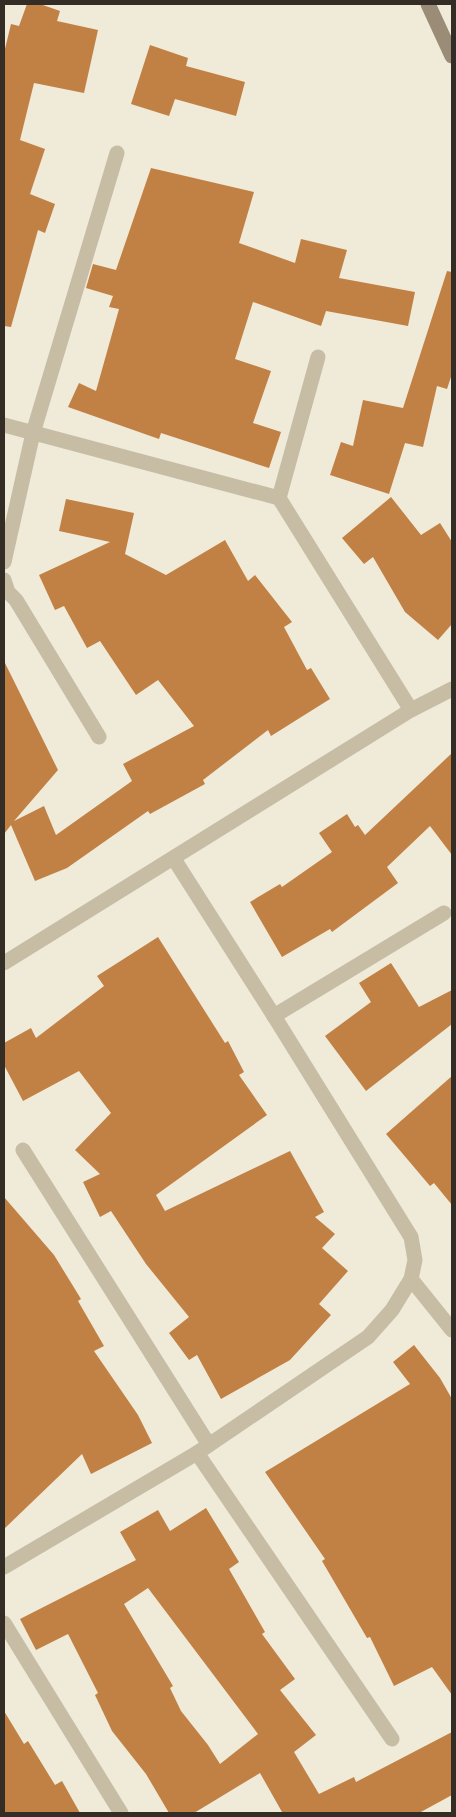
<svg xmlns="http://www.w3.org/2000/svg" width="456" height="1817" font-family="Overpass,sans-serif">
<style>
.building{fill:#c18145;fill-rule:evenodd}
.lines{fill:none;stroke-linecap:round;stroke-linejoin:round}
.street{stroke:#c7bda5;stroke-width:15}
.secondary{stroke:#9a8c77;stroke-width:15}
</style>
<rect width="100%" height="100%" fill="#f0ead8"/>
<g class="building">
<path d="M27,4H40L60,11L57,21L98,30L84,93L34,83L20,140L45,149L30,194L55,204L45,233L38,230L11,327L4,326V53L11,24L19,26Z"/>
<path d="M150,45L188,58L186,66L245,82L236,116L175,99L169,116L131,104Z"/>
<path d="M151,168L254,192L239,243L295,263L301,239L347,250L339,278L415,292L408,326L326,311L321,326L253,302L235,359L271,371L253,423L281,432L269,468L161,433L159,439L68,407L79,383L96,391L119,309L109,307L113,296L86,288L93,264L116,270Z"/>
<path d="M447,271L452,272V374L447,389L437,386L423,447L405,443L389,494L330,475L341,442L353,446L363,400L403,408Z"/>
<path d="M391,497L421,535L440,523L452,542V624L438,640L405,612L373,557L364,564L342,538Z"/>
<path d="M66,499L134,513L125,554L166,575L225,540L248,581L255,575L292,622L284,627L307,670L311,668L330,699L271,736L268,730L203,780L205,784L150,814L148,811L67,868L35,881L11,825L4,834V661L58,770L14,821L44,806L56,835L132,781L123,764L194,726L158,680L136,695L100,641L87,648L64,606L55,610L39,575L110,542L59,531Z"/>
<path d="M452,753V855L430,826L387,867L398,883L332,932L330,929L282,957L250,902L280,884L282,887L332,852L319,833L347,814L355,827L358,825L365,835Z"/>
<path d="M158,937L225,1043L228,1041L244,1072L239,1075L267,1115L156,1195L165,1211L290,1151L324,1212L315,1217L335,1234L322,1248L348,1271L319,1304L331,1315L290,1360L221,1399L197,1355L189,1360L169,1333L189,1317L146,1264L111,1211L100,1217L83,1182L100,1174L75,1150L111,1113L79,1071L23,1101L4,1065V1043L31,1028L36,1038L104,986L97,976Z"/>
<path d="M391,963L419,1007L452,990V1024L366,1091L325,1036L371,1002L359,983Z"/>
<path d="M452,1076V1205L434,1183L430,1186L386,1134Z"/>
<path d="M4,1197L54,1255L81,1299L78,1301L104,1346L94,1351L138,1415L152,1443L91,1474L82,1454L4,1529Z"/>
<path d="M414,1345L440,1378L452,1399V1695L432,1667L394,1686L370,1637L367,1638L322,1561L325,1559L265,1472L410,1384L393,1362Z"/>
<path d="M206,1508L239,1562L229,1569L265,1632L262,1634L295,1679L280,1690L316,1735L294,1752L319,1794L354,1777L356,1782L452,1732V1795L419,1813H279L282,1812L260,1773L194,1813H169L146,1774L112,1731L95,1695L98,1693L68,1634L36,1650L20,1619L136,1560L120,1532L158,1510L170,1531ZM148,1588L258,1734L220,1764L208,1745L181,1711L170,1688L173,1686L124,1604Z"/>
<path d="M4,1711L24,1744L28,1741L55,1785L62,1781L80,1813H4Z"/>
</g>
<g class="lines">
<g class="street">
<path d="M4,425L279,498L411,710"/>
<path d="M279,498L318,357"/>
<path d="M4,562L33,433L117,153"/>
<path d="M4,580L8,592L16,600L99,737"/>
<path d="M4,963L411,710L452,689"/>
<path d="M274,1016L444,913"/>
<path d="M23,1150L209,1445"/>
<path d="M411,1279L452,1330"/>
<path d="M197,1453L392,1739"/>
<path d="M4,1567L197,1453L368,1337L392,1310L411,1279L415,1260L411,1237L274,1016L174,859"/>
<path d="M4,1623L121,1813"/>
</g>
<path class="secondary" d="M428,4L452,56"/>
</g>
<rect width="456" height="1817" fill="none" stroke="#332d26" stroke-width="10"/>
</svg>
